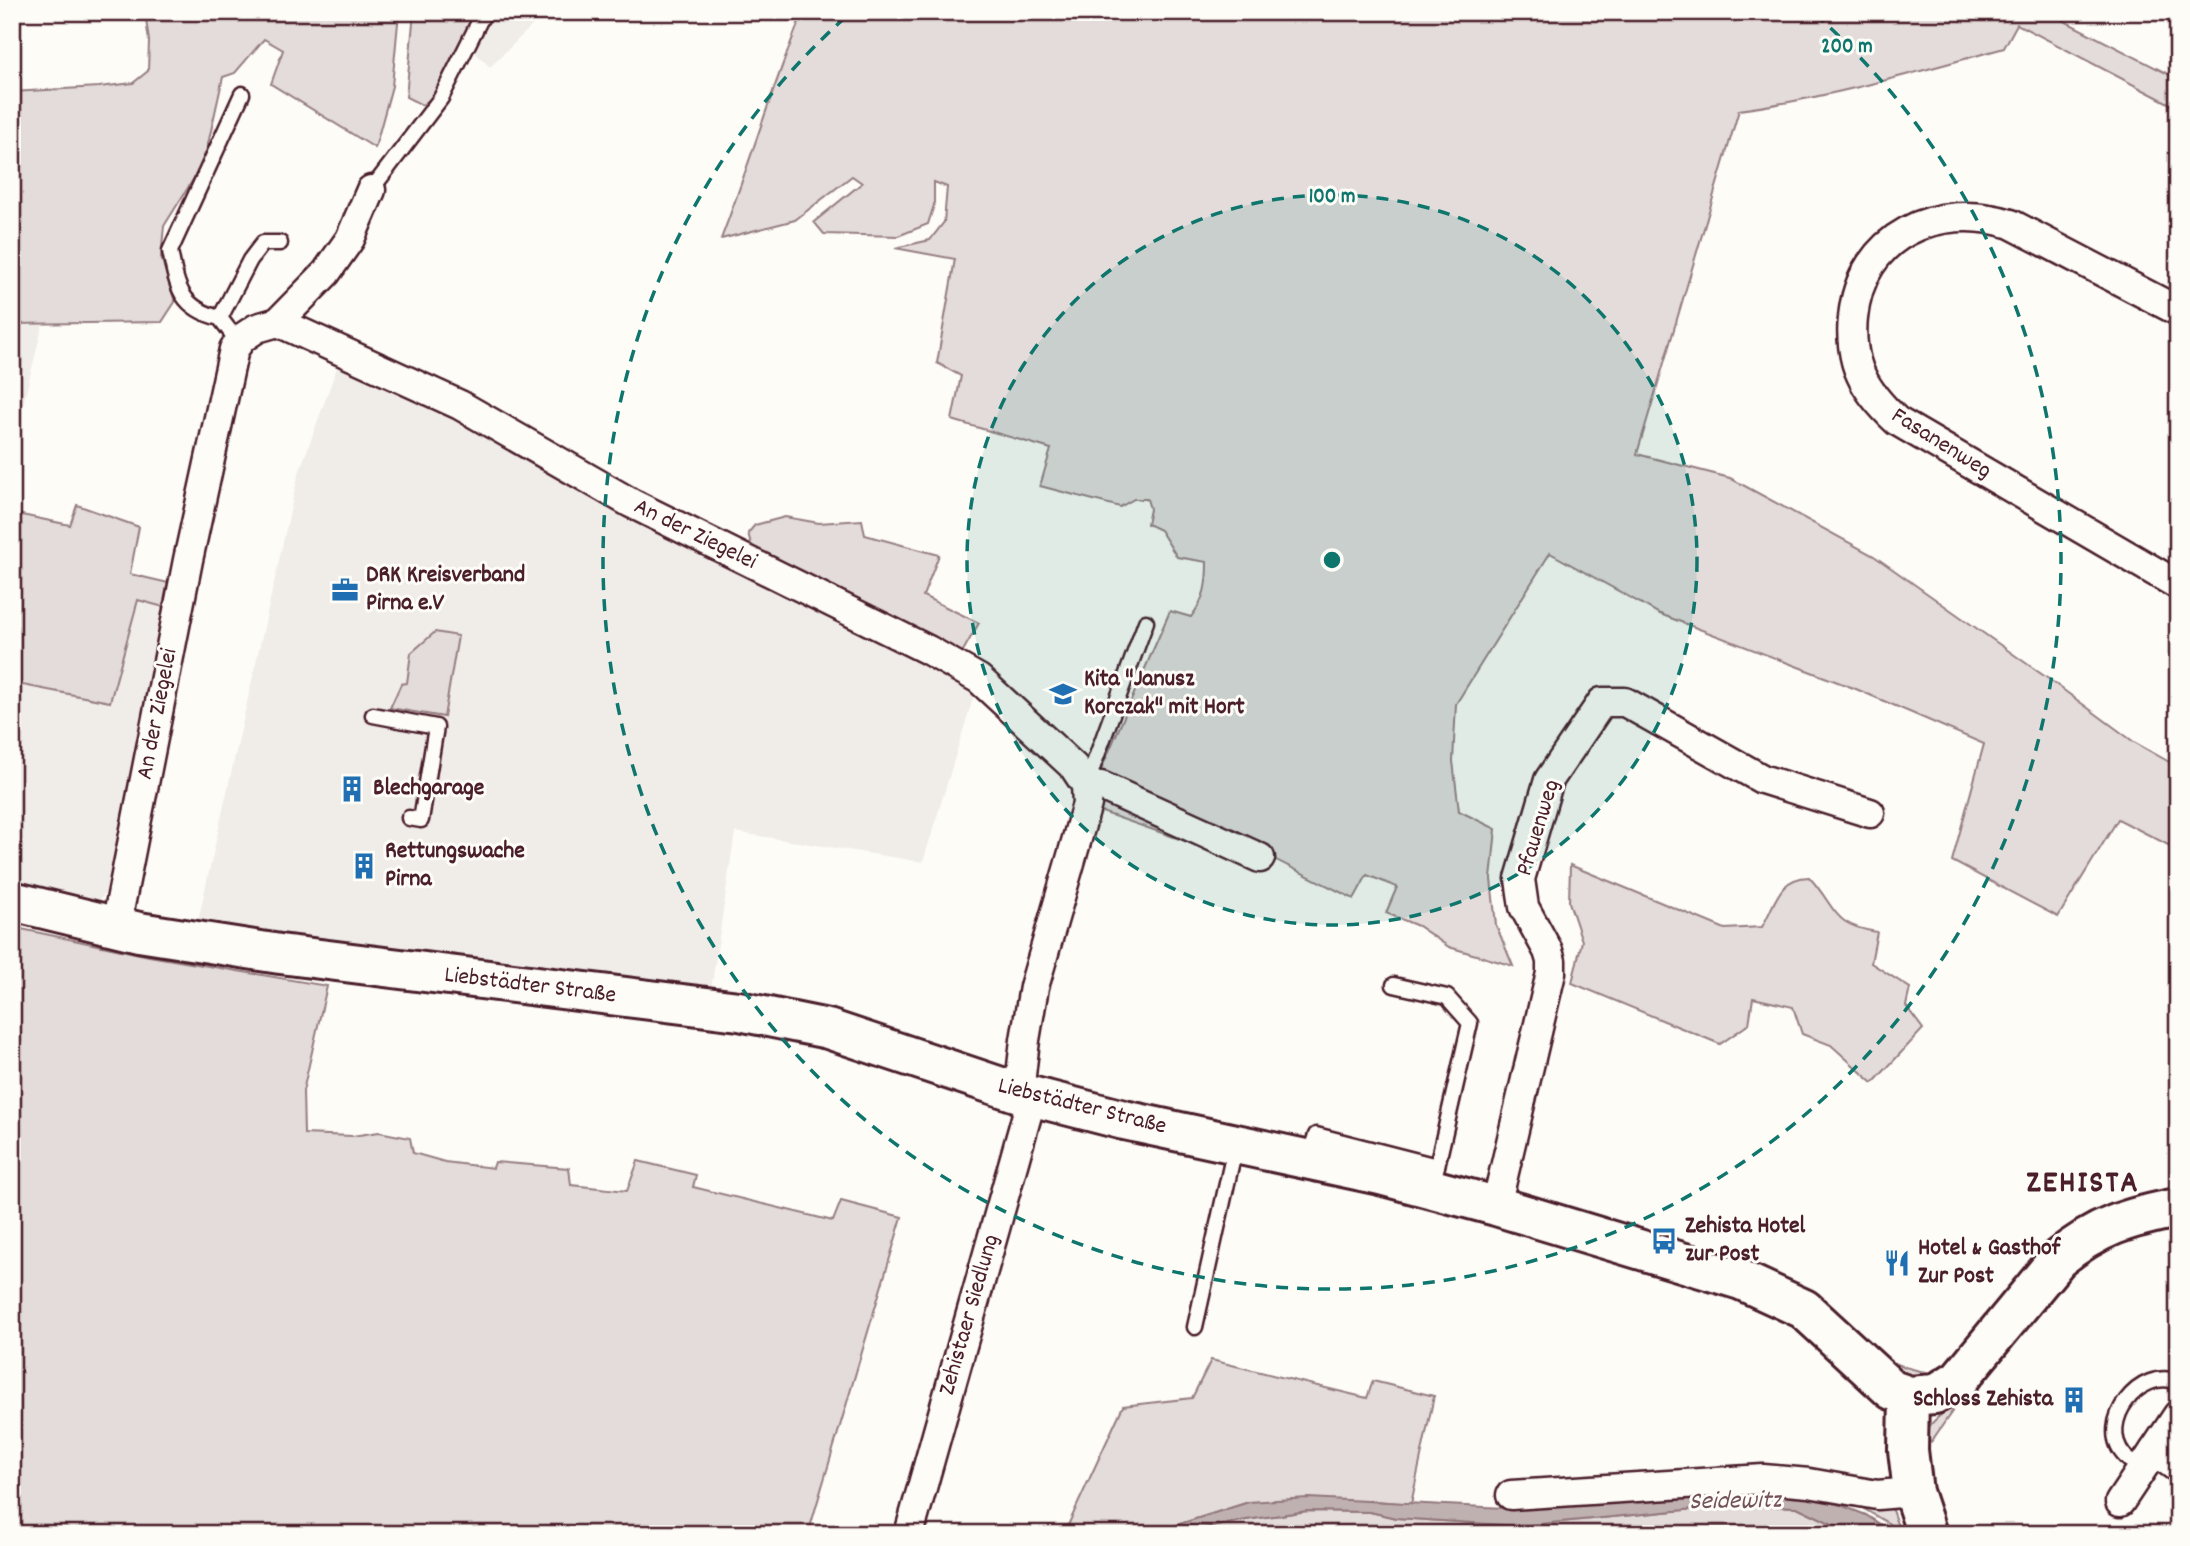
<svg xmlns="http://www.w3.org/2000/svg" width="2190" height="1546" font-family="Dekko,sans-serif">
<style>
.built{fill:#f0ece8}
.green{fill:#e3dcda;stroke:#967e82;stroke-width:2}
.water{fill:#c0b1b1;stroke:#91777b;stroke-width:2}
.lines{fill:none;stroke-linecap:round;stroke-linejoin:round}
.service-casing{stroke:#4a1f2b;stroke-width:19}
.minor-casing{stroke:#4a1f2b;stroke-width:33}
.secondary-casing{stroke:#4a1f2b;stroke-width:44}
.service{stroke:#fdfcf7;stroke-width:14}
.minor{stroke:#fdfcf7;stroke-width:28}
.secondary{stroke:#fdfcf7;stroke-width:38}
.ring{fill:none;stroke:#0f766e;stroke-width:3.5;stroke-dasharray:12 9}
.labels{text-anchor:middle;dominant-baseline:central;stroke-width:6;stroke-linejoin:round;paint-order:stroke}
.street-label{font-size:24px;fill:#4a1f2b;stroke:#fdfcf7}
.poi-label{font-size:24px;font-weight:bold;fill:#4a1f2b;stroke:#fdfcf7;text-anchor:start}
.water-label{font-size:26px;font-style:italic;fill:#73525a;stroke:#fdfcf7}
.district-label{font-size:32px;font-weight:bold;letter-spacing:2px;fill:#4a1f2b;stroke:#fdfcf7}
.centre{fill:#0f766e;stroke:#fdfcf7;stroke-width:3.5}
.ring-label{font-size:21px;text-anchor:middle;font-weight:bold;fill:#0f766e;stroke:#fdfcf7;stroke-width:6;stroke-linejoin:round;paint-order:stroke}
</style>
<rect width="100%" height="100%" fill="#fdfcf7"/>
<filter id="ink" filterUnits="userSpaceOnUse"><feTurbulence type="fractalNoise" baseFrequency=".0143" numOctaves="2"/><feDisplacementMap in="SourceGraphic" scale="14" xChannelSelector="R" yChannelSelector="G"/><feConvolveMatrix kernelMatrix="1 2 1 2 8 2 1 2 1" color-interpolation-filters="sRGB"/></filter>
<g filter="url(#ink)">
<g class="built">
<path d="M466,12H546L490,67L462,40L472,16Z"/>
<path d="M43,323L12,450V324Z"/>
<path d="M339,362L454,413L976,688L923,862L735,832L710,996L196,930L298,476Z"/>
<path d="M138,600L171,609L121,861L114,860L106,892L100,900L89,901L26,888V882L12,878V683L110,702Z"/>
</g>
<g class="green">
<path d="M145,12H399L392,86L375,148L271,84L283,50L264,39L235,73L223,77L204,162L164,226L161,257L175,302L162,322L12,324V92L99,87L133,83L148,71L149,41Z"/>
<path d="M414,12H466L473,16L436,95L422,105L406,97Z"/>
<path d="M803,12H2047L2178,79V108L2017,24L2004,48C1917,72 1829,98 1739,110L1637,454L1730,478L1874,556L2050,680L2134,742L2178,767V850L2118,819L2058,917L1952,861L1984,744L1856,689L1660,614L1550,553L1456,704L1453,761L1459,811L1496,829L1491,879L1496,925L1513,966L1449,947L1418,926L1386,913L1397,887L1367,875L1354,899L1100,772L1170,611L1191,617C1205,599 1207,584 1207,562L1177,557L1160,530L1147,524L1150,509L1147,499H1134L1120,507L1040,486L1051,449L952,420L961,376L937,363L955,259L895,248L930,240L944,222L947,187L934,182V205L928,224L898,236L824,234L814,222L862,183L852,176L795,220L721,239C750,164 772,86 803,12Z"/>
<path d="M77,505L139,527L130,574L177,585L171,609L138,600L110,702L12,683V513L70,525Z"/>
<path d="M785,517L819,523L862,520L865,535L939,555L923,596L979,623L959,658L753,551L748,533L755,525Z"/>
<path d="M435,632L458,636L444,717L390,708L401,684L407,683L411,653Z"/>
<path d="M1103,797L1231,857L1096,810Z"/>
<path d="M1570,865L1725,929L1762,927C1776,903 1778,878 1809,877C1837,907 1830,925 1877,932L1871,963L1910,988L1906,1006L1923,1029L1873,1083L1831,1045L1802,1034L1793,1007L1753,998L1749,1024L1720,1044L1572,983L1582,941L1569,902Z"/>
<path d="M12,927L149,956L327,986L303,1091L304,1134L352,1136L379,1132L410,1138L413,1153L445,1162L493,1168L495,1162L569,1168L571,1185L627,1191L638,1161L696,1175L693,1187L833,1221L841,1201L902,1217L808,1534H12Z"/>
<path d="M1868,1349C1884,1358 1898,1366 1916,1370C1924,1373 1930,1370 1938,1375C1904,1381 1891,1371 1868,1349Z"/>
<path d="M1211,1360L1367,1398L1373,1381L1434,1396L1411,1504L1376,1501L1249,1502L1170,1527L1164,1534H1064L1123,1406L1192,1398Z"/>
<path d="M1951,1407L1953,1410L1931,1442L1923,1446C1925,1426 1935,1419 1951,1407Z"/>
<path d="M1845,1498L1890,1505L1900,1532L1888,1523Z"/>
<path d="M1737,1505L1797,1507L1853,1534H1824L1790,1524L1708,1527L1624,1534H1446L1402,1529L1403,1534H1194L1206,1528L1246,1520L1307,1511L1370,1512L1396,1518L1519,1526Z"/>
</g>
<path class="water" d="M1742,1493L1812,1494L1866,1515L1895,1534H1853L1797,1507L1737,1505L1519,1526L1396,1518L1370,1512L1307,1511L1246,1520L1206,1528L1194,1534H1164L1170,1527L1249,1502L1308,1498L1524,1509Z"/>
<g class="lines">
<g class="service-casing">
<g id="service">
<path d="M371,190L441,98L484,12"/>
<path d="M220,318C180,308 177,287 170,251L242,94"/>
<path d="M239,343L220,318L250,260L263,243H280"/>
<path d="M373,715L436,727L421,820L409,818"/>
<path d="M1086,785L1146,622"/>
<path d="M1394,985L1447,997L1470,1023L1437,1166"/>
<path d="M1308,1159L1316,1135L1437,1166L1435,1174"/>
<path d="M1195,1327L1232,1161L1238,1146"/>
<path d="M2142,1469C2136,1465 2128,1460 2124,1455C2096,1423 2140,1366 2178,1382"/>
</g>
</g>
<g class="minor-casing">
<g id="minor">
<path d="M2178,311L2011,224C1938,201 1860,235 1853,318C1851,336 1853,358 1861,375C1869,393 1883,408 1897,421L2178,585"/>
<path d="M278,322L460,405L631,503L928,650L979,679L1074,767L1086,785L1087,804L1034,987L1025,1040L1019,1093"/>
<path d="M1086,785L1101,786L1260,858"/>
<path d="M116,926L188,560L234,349L242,338L257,328L278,322L326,273L350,239L371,190"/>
<path d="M1496,1206L1551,973V961L1548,951L1524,907L1520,879L1549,780L1602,702H1625L1762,779L1870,813"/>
<path d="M2154,1451L2178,1468"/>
<path d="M1511,1495L1763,1479L1809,1483L1877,1495L1913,1492"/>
<path d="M2120,1502L2178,1415"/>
<path d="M909,1534L1032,1097"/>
</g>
</g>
<g class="secondary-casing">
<g id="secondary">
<path d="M12,901L139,932L280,954L739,1011L828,1029L1019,1093L1124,1120L1380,1175L1496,1206L1741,1280L1804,1309L1892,1390L1909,1396L1935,1394L1959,1379L2058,1259C2097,1227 2129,1217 2178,1208"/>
<path d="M1909,1396L1908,1450L1913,1492L1927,1534"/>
</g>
</g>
<use href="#service" class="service"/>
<use href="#minor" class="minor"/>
<use href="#secondary" class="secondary"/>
</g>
</g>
<circle cx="1332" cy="560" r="365" fill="#0f766e" fill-opacity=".12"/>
<g class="ring">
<circle cx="1332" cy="560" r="365"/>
<path d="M1815 14A729 729 0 1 1 849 14"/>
</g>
<defs>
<g id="office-bare" transform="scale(2.1)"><path d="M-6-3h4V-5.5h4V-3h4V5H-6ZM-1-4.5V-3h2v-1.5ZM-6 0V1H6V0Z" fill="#1f6fb2" stroke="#fdfcf7" stroke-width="2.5" paint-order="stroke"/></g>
<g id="school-bare" transform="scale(2.1)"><path d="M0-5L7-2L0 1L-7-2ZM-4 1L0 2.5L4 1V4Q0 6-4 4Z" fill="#1f6fb2" stroke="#fdfcf7" stroke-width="2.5" paint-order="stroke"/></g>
<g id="building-bare" transform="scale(2.1)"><path d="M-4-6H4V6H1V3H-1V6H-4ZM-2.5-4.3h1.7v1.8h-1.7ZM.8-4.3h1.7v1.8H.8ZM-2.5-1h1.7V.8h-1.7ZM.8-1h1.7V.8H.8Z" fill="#1f6fb2" stroke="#fdfcf7" stroke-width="2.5" paint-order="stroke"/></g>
<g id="bus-bare" transform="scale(2.1)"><path d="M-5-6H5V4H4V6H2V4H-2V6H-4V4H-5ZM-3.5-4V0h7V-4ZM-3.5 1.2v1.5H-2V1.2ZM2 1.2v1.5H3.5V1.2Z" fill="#1f6fb2" stroke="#fdfcf7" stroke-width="2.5" paint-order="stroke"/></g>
<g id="restaurant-bare" transform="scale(2.1)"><path d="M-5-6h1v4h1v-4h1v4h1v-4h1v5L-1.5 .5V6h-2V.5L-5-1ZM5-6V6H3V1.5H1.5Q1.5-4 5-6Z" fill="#1f6fb2" stroke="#fdfcf7" stroke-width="2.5" paint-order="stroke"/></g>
</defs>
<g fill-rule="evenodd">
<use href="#office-bare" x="345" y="590"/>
<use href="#school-bare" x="1063" y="694"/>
<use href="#building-bare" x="352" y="789"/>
<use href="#building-bare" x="364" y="866"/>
<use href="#bus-bare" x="1664" y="1241"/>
<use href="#restaurant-bare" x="1897" y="1263"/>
<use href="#building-bare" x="2074" y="1400"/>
</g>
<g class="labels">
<g class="street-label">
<text transform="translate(1941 444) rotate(32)">Fasanenweg</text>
<text transform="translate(695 535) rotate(26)">An der Ziegelei</text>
<text transform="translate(158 714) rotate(-79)">An der Ziegelei</text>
<text transform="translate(1539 828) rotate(-73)">Pfauenweg</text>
<text transform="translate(530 986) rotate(7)">Liebstädter Straße</text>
<text transform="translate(1082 1107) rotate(14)">Liebstädter Straße</text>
<text transform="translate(970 1315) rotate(-74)">Zehistaer Siedlung</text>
</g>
<g class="poi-label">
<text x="366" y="576">DRK Kreisverband<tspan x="366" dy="28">Pirna e.V</tspan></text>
<text x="1084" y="680">Kita "Janusz<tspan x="1084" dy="28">Korczak" mit Hort</tspan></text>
<text x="373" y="789">Blechgarage</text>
<text x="385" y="852">Rettungswache<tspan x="385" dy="28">Pirna</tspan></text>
<text x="1685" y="1227">Zehista Hotel<tspan x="1685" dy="28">zur Post</tspan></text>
<text x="1918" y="1249">Hotel &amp; Gasthof<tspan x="1918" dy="28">Zur Post</tspan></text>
<text x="2053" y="1400" text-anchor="end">Schloss Zehista</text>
</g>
<g class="water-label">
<text transform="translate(1735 1502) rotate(-1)">Seidewitz</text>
</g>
<g class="district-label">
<text x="2083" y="1185">ZEHISTA</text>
</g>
</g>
<circle cx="1332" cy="560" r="10" class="centre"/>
<g class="ring-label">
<text x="1847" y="52">200 m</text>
<text x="1332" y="202">100 m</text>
</g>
<rect width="2190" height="1546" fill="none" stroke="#fdfcf7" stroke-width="42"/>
<rect x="21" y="21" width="2148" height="1504" fill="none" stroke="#4a1f2b" stroke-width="2.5" filter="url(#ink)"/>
</svg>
